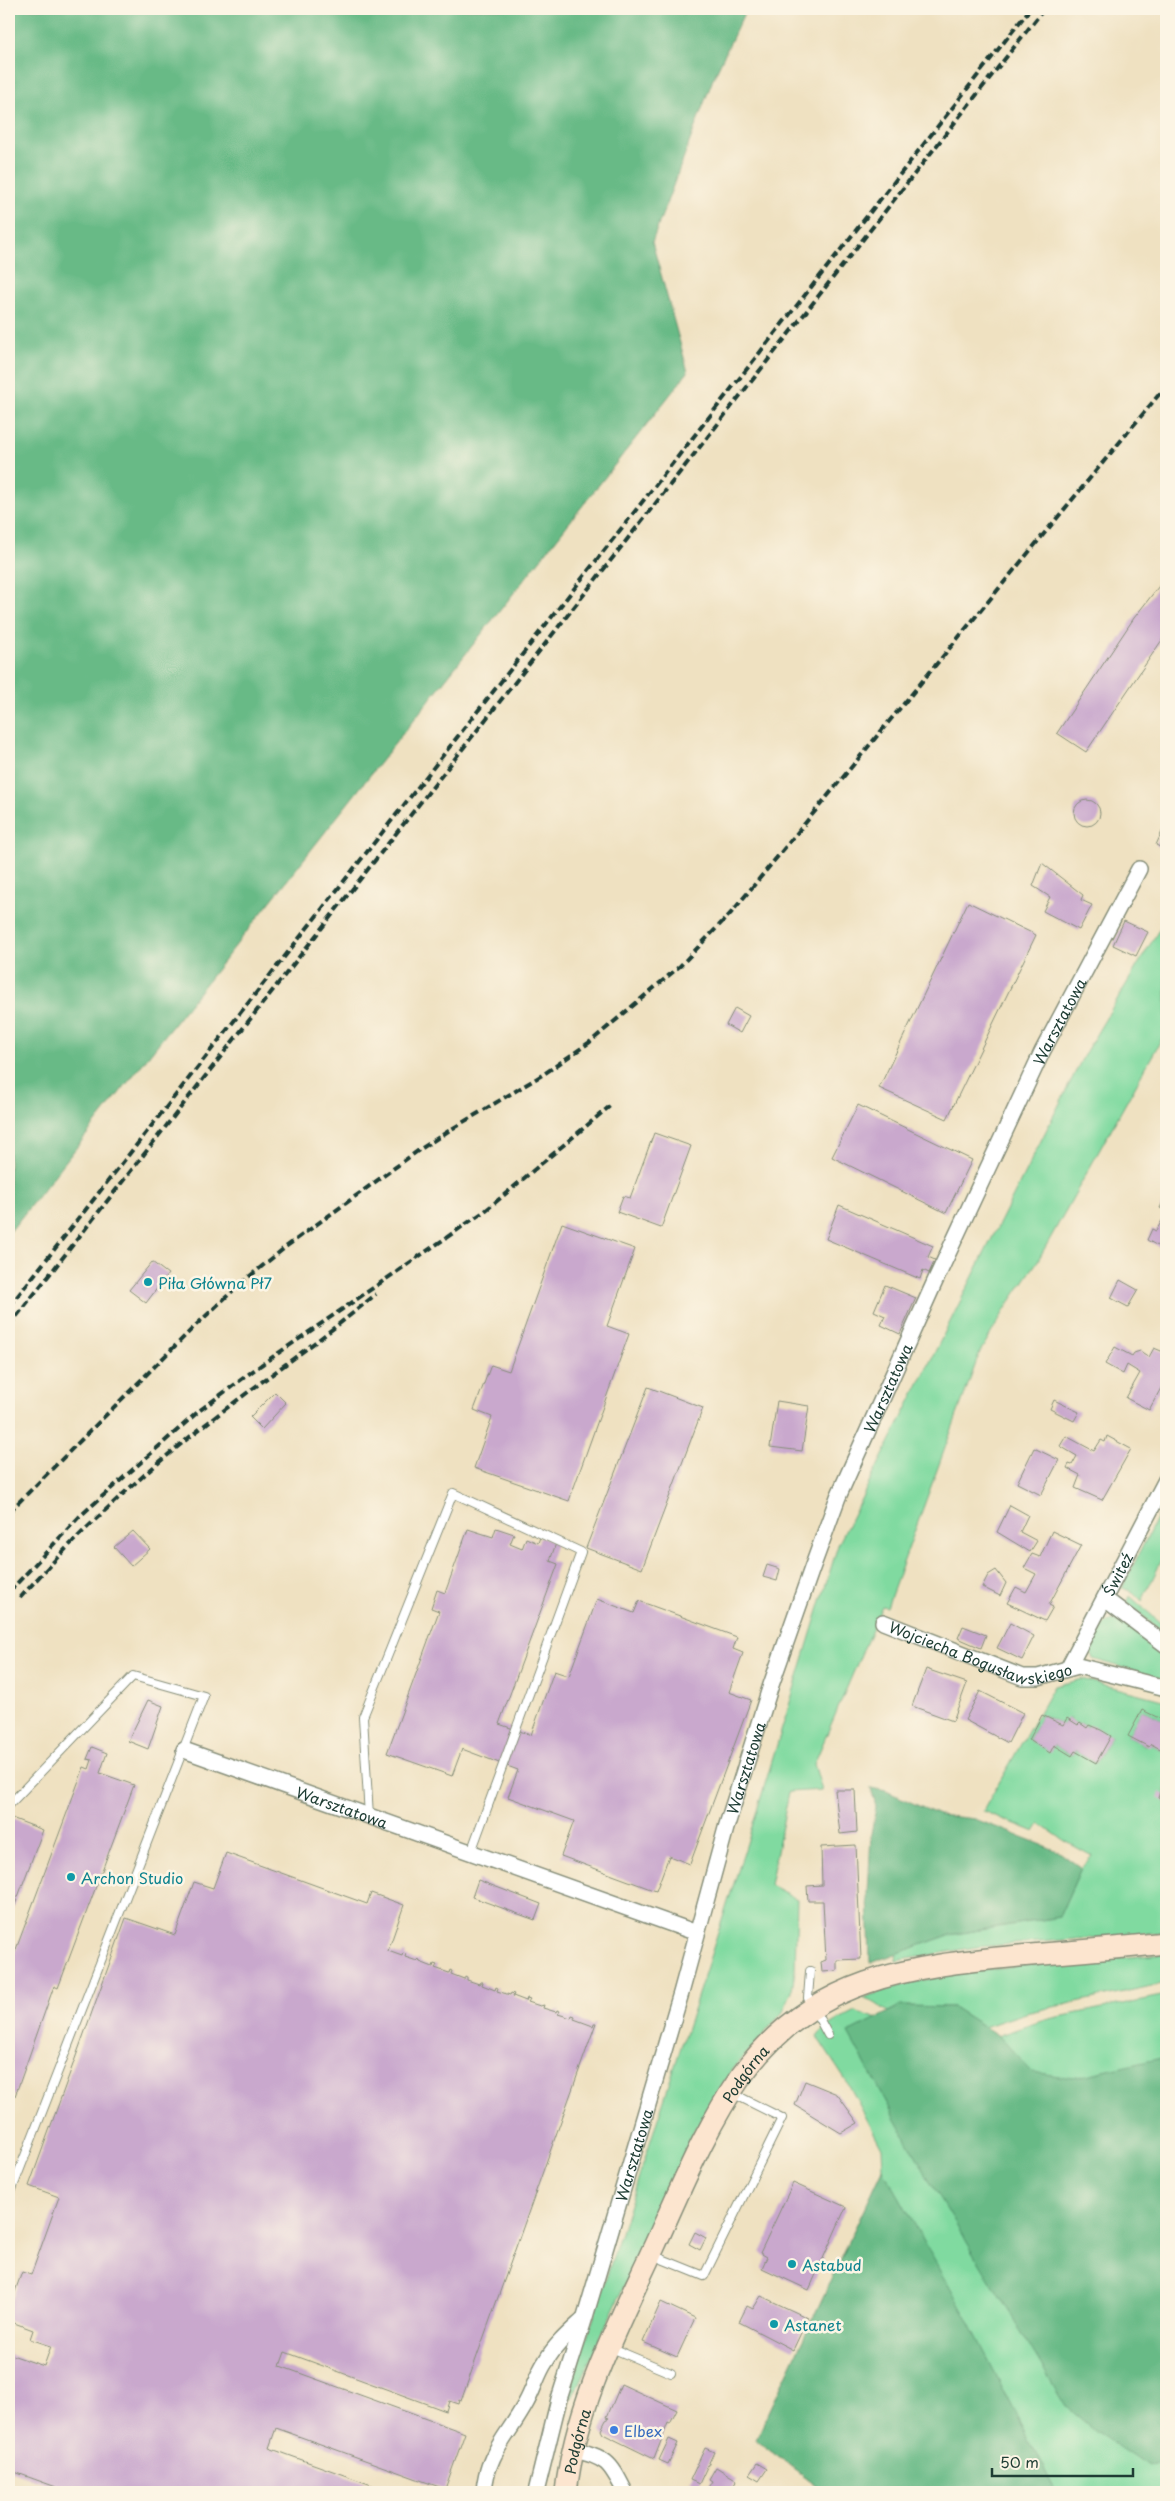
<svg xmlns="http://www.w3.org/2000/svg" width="1175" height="2501" font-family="'Playpen Sans',sans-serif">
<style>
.green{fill:#80daa0;stroke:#508c6a;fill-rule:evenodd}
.forest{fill:#68ba86;stroke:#447c5d}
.building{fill:#c9a8cd}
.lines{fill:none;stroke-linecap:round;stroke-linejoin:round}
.lane-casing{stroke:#878f7a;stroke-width:10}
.street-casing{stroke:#878f7a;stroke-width:18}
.secondary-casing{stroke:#878f7a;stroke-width:24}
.lane{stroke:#fff;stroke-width:8}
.street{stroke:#fff;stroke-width:15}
.secondary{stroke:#fce5cf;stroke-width:21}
.rail{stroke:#1f3d34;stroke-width:4;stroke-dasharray:8 4;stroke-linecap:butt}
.culture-dot{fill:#0f9aa8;stroke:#fcf5e5;stroke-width:2}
.shop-dot{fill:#3f7fe0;stroke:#fcf5e5;stroke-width:2}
.labels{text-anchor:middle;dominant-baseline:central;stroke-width:5;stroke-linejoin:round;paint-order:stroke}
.street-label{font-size:15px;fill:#1f3d34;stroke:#fcf5e5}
.culture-label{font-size:15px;fill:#0d838f;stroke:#fcf5e5;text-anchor:start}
.shop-label{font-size:15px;fill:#366cbe;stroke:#fcf5e5;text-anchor:start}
</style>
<rect width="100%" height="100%" fill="#fcf5e5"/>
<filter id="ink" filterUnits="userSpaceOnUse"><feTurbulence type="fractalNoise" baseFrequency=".02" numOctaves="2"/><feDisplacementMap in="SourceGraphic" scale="10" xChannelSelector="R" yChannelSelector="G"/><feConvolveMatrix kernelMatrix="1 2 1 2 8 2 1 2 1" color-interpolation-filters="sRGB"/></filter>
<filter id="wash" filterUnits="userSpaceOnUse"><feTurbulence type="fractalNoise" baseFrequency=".0096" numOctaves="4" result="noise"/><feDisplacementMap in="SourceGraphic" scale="20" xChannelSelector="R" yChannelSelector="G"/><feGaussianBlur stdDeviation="1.12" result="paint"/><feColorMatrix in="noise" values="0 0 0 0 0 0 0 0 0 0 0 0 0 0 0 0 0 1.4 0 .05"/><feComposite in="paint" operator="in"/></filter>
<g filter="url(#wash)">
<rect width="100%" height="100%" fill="#efe1c1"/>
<g class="green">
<path d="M1166,918V1031L1037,1262L1009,1303L980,1352L887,1607L882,1606L814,1764L822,1790L789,1792L770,1885L797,1899L795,1970L792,1991L783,2012L729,2074L693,2133L664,2201L572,2398L568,2396L747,1843L838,1545L1085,1053Z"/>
<path d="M1166,1499V1551L1142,1601L1133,1592L1122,1588Z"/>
<path d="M1130,1596L1166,1628V1635L1127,1603Z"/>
<path d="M1113,1620L1127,1623L1166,1654V1680L1093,1659C1086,1645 1099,1624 1113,1620Z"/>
<path d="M1082,1679L1166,1701V1717L1163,1720L1142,1710L1128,1736L1148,1747L1151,1744L1166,1752V1932L976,1947L896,1961L897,1953L949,1935L1059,1917L1081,1868L1092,1856L1065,1841L1040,1824L1035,1832L983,1811L1054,1686ZM1042,1715L1063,1725L1068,1718L1078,1725L1080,1723C1091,1730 1101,1730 1111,1736L1096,1763L1075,1751L1072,1756L1054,1745L1050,1752L1029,1740Z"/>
<path d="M1166,1954V1983L1025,2013L984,2027L953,2007L900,2006L888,2012L875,2003L862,1998C958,1963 1065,1963 1166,1954Z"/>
<path d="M1166,1995V2492H825L756,2440L883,2169L882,2148L850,2087L817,2037C826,2024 842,2018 855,2011L875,2018L883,2029L994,2037L1044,2020Z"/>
</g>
<g class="forest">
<path d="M9,9H746L713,79L652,242L688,372L9,1233Z"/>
<path d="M871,1788L886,1791L939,1815L975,1819L1058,1851L1081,1868L1059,1917L949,1935L870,1963L868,1893L871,1834L876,1807Z"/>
<path d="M900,2006L953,2007L999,2036L1032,2072L1073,2078L1166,2057V2459L1148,2467L1095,2431L1066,2406L930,2181L848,2033Z"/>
<path d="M883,2169L967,2318L1056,2492H825L756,2440Z"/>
</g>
<g id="blocks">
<g class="building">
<path d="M1166,577V634L1086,752L1057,733L1134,618Z"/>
<circle cx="1087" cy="813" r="13"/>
<path d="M1166,823V850L1156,845Z"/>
<path d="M1042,863L1083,895L1081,900L1092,905L1079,930L1043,911L1050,897L1033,886Z"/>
<path d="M968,902L1036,935L947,1119L879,1088Z"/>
<path d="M1124,921L1148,932L1136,956L1113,945Z"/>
<path d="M735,1008L749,1016L740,1033L726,1025Z"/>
<path d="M858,1105L972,1160L946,1213L832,1157Z"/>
<path d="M654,1133L691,1146L661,1228L617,1212L623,1196L630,1198Z"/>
<path d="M1166,1196V1211L1160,1208Z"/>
<path d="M839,1205L933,1246L928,1257L935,1260L929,1273L923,1270L920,1279L826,1239Z"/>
<path d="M1164,1217L1166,1219L1165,1250L1147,1240L1152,1229L1156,1231Z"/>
<path d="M562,1223L635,1249L607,1326L629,1334L569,1501L474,1468L492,1417L474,1410L491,1365L509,1371Z"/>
<path d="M152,1262L168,1274L146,1303L129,1290Z"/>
<path d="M1120,1280L1138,1290L1128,1307L1111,1298Z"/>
<path d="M885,1285L916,1298L900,1334L881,1325L885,1316L874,1311Z"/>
<path d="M1115,1347L1132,1356L1134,1353L1140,1351L1149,1357L1154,1348L1166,1353V1379L1149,1410L1126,1398L1140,1373L1127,1365L1123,1374L1105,1364Z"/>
<path d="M648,1387L703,1408L642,1569L586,1548Z"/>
<path d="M275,1392L286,1403L262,1429L250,1417Z"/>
<path d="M1054,1400L1079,1412L1074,1421L1050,1409Z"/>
<path d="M777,1401L809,1406L802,1451L770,1447Z"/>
<path d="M1066,1436L1094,1451L1101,1440L1105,1442L1107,1436L1131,1449L1102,1500L1075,1488L1080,1475L1067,1468L1069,1464L1072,1465L1077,1456L1060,1446Z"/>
<path d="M1034,1448L1059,1460L1041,1495L1017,1483Z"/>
<path d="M1010,1505L1028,1515L1020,1532L1037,1541L1030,1552L997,1532Z"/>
<path d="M496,1528L514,1534L510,1544L522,1549L526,1538L538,1543L540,1537L556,1543L550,1561L558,1564L499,1724L531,1735L554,1671L569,1676L597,1599L634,1613L639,1601L737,1637L733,1649L743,1653L729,1692L751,1700L690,1864L669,1856L656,1891L561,1856L574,1821L508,1797L518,1770L462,1749L452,1776L387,1753L439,1611L431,1608L437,1590L445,1593L468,1529L493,1537Z"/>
<path d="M133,1531L150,1549L131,1566L114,1547Z"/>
<path d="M1052,1531L1081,1545L1049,1605L1053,1607L1045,1621L1007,1603L1016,1587L1026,1592L1036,1574L1024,1568L1032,1554L1040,1557Z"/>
<path d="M767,1565L780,1569L777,1581L763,1577Z"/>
<path d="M996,1570L1006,1583L1000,1596L982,1587L988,1575Z"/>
<path d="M1010,1623L1034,1636L1022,1660L997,1648Z"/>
<path d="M963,1626L986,1635L981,1648L958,1638Z"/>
<path d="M926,1669L967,1683L953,1721L912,1706Z"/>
<path d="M980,1691L1023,1713L1008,1743L965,1720Z"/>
<path d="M148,1700L163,1706L148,1749L128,1741Z"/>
<path d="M1142,1710L1163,1720L1166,1716V1752L1151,1744L1149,1747L1128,1736Z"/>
<path d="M9,1713L15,1719L9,1726Z"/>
<path d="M1042,1715L1063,1725L1067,1718L1078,1725L1080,1723L1087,1728L1089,1725L1101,1730L1111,1736L1096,1763L1075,1751L1072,1756L1054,1745L1050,1753L1029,1740Z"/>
<path d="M92,1747L107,1753L100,1773L134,1785L58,1988L54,1986L15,2096L9,2093V1982L13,1971L9,1968L84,1767L89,1769L92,1760L87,1759Z"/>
<path d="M835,1790H855L857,1832L840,1834Z"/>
<path d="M1160,1792L1166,1795L1165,1802L1158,1798Z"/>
<path d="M9,1817L43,1830L9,1921Z"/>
<path d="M856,1845L861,1959L837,1960V1971L822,1972L821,1962L826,1960L823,1901H808L807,1886L822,1885L821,1847Z"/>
<path d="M226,1853L367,1904L371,1893L404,1905L388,1951L402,1956L403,1953L406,1954L405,1957L417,1961L419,1959L420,1962L433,1967L434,1964L437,1965L435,1968L449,1973L450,1970L452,1971L451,1974L464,1979L465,1976L467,1977V1980L479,1984L480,1982H483L482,1985L495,1990L496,1987L498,1988L497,1991L510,1995L511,1993L514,1994L513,1996L526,2001L527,1998L530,1999L528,2002L540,2006L544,2005L543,2008L556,2012L557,2010L560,2011L558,2014L571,2018L572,2015L575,2016L574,2019L593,2026L594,2023H596L461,2401L459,2400L458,2404L449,2401L446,2411L285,2352L280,2366L465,2433L445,2489L276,2428L269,2448L391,2492H70L9,2470V2354L44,2366L51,2346L30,2339L33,2330L9,2321V2308L22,2272L31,2275L59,2197L29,2186L126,1918L175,1935L194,1882L213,1888Z"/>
<path d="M478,1880L541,1904L535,1920L472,1897Z"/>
<path d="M805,2081L837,2094L858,2123L841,2133L795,2105Z"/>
<path d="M793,2183L846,2207L809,2290L762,2268L767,2257L760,2253Z"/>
<path d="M695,2232L706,2238L700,2250L689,2244Z"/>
<path d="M761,2296L808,2318L793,2350L739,2322L747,2306L753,2309Z"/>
<path d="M661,2302L695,2318L677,2357L643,2342Z"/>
<path d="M621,2384L677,2410L670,2424L668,2423L654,2459L603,2434L601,2430L606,2420L610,2418L607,2417Z"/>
<path d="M669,2439L678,2443L668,2464L659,2460Z"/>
<path d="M705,2448L714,2452L699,2484L690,2480Z"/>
<path d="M757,2463L767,2469L759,2481L749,2475Z"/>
<path d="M716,2467L737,2480L731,2490L735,2492L706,2491L712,2481L709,2479Z"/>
</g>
</g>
</g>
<g filter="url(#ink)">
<use href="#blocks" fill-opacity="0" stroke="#878f7a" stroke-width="1"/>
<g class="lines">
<g class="lane-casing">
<g id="lane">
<path d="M9,1805L133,1676L204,1696L9,2197"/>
<path d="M369,1816L363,1717L453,1493L581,1552L471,1852"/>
<path d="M810,1971L808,1998L828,2035"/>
<path d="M652,2255L704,2276L782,2118L732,2093"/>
<path d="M609,2347L671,2373"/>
</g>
</g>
<g class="street-casing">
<g id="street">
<path d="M1105,1599L1166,1645"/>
<path id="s1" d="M883,1622L1022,1677H1038L1078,1666L1166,1688"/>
<path id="s2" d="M1068,1668L1166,1480"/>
<path id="s3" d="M184,1750L697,1933"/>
<path d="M573,2449C607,2459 609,2460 625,2492"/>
<path d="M484,2492C486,2454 509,2435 526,2403C534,2389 537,2374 546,2361C555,2345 569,2333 582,2321"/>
<path id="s4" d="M536,2492L559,2399L585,2317L681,1993L726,1828L771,1685L811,1571L838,1497L936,1279L1042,1052L1139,869"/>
</g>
</g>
<g class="secondary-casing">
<g id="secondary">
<path id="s5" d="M566,2492C576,2404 617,2327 654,2247C681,2188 705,2128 742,2075C812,1978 910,1966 1019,1956C1068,1952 1117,1948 1166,1943"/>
</g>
</g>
<use href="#lane" class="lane"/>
<use href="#street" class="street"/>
<use href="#secondary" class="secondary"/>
<g class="rail">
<path d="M9,1307L1030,9"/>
<path d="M9,1326L1044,9"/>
<path d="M9,1512L195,1326L239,1285L287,1246L419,1150L450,1130L544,1074L590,1042L680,966L731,913L1166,386"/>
<path d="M9,1592L79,1517L199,1411L261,1365L485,1211L610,1106"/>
<path d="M20,1598C74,1537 132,1483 196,1432C255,1385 318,1343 376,1294"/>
</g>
</g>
</g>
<g class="culture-dot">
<circle cx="148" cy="1282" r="5"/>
<circle cx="71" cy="1877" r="5"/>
<circle cx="792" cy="2264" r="5"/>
<circle cx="774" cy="2324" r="5"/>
</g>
<circle class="shop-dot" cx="614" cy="2430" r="5"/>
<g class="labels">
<g class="street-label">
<text stroke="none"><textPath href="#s4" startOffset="1565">Warsztatowa</textPath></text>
<text stroke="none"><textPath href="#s4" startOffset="1160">Warsztatowa</textPath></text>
<text stroke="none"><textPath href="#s2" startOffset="106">Świteź</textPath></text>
<text stroke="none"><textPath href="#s1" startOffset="104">Wojciecha Bogusławskiego</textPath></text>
<text stroke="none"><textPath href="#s4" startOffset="754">Warsztatowa</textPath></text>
<text stroke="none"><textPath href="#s3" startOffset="168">Warsztatowa</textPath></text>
<text stroke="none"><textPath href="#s5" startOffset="458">Podgórna</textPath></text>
<text stroke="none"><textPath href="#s4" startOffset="351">Warsztatowa</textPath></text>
<text stroke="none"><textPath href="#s5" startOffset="52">Podgórna</textPath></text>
</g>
<g class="culture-label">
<text x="158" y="1282">Piła Główna Pł7</text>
<text x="81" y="1877">Archon Studio</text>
<text x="802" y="2264">Astabud</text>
<text x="784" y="2324">Astanet</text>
</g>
<g class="shop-label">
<text x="624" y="2430">Elbex</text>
</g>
</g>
<rect width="1175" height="2501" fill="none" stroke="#fcf5e5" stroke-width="30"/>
<path d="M992 2468v8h141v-8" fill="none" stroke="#1f3d34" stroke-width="2.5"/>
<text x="1000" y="2468" font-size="15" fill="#1f3d34" stroke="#fcf5e5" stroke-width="4" paint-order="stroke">50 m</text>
</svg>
